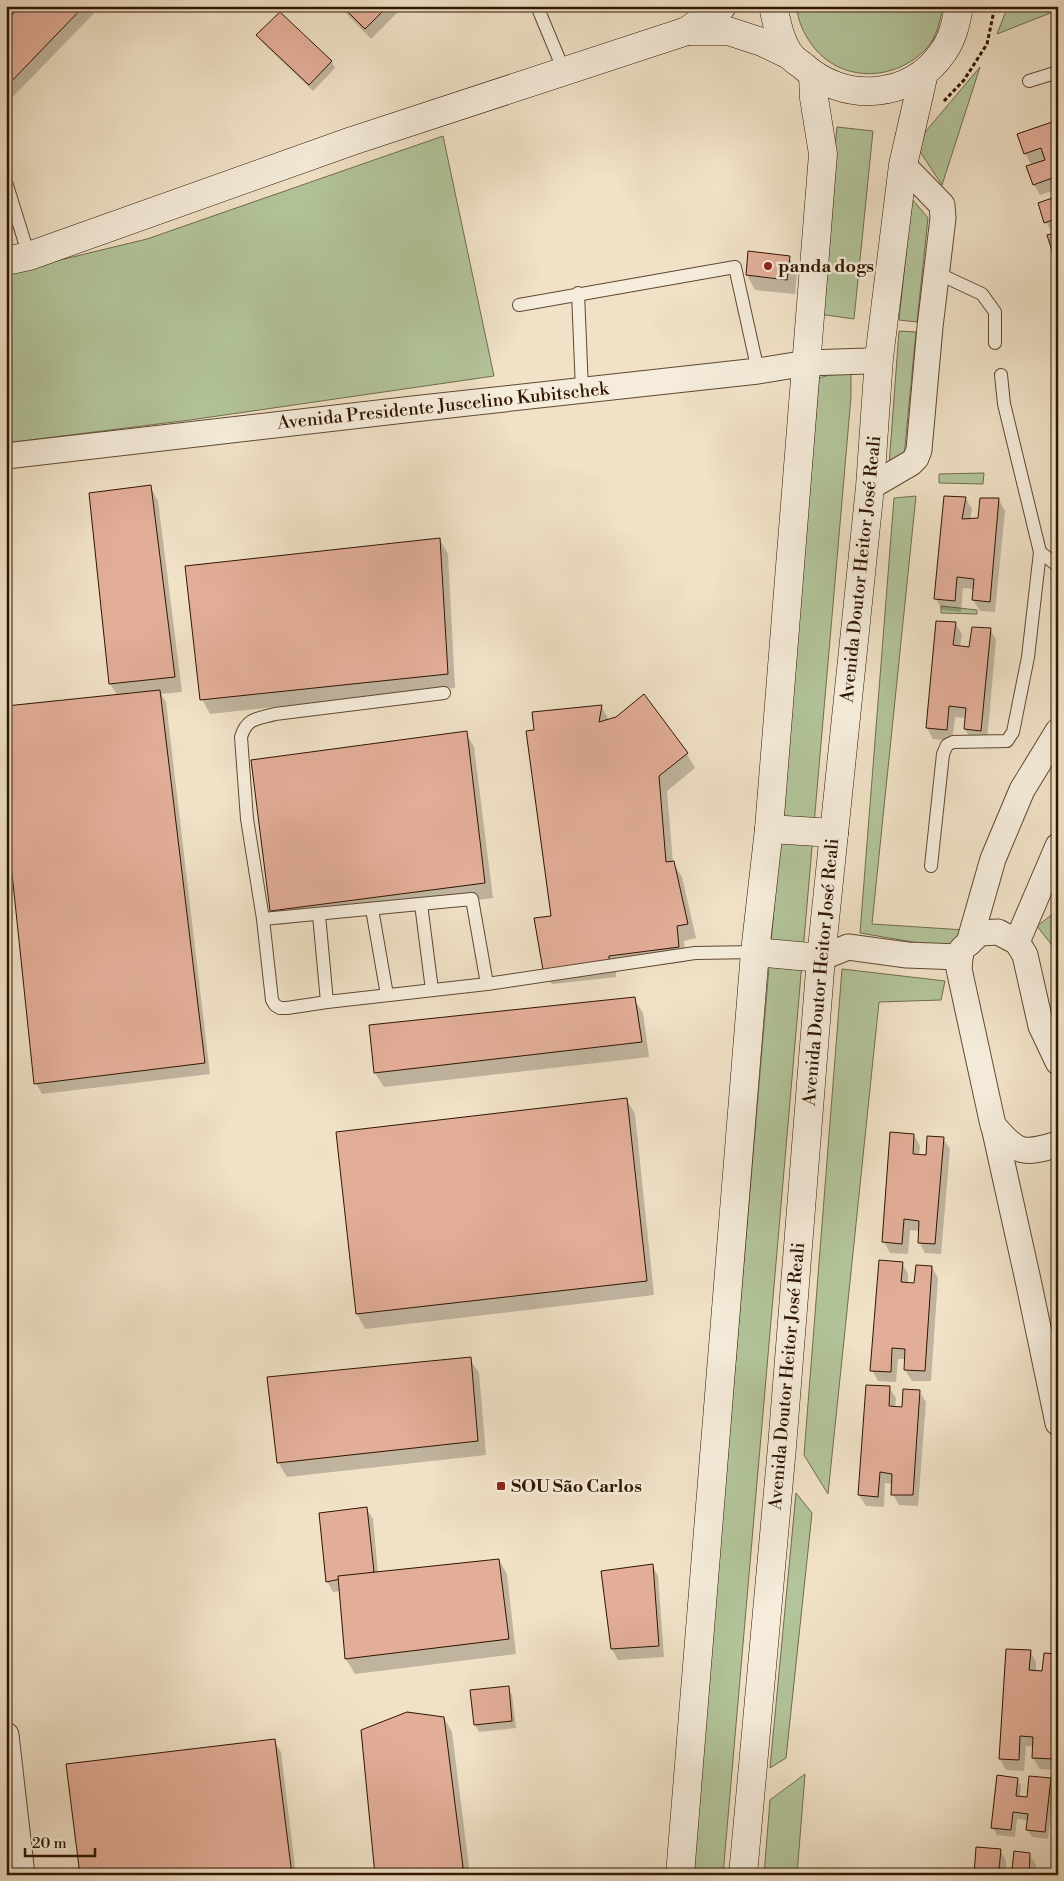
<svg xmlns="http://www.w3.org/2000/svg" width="1064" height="1881" font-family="'Libre Bodoni',serif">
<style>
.green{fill:#b3c49a;stroke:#716c4d}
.shadow{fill:#0003}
.building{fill:#e3ae99;stroke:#2f1500}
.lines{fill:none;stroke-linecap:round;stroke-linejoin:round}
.lane-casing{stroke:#5f4832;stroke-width:14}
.street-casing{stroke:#5f4832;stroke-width:27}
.secondary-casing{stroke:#2f1500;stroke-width:29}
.path{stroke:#2f1500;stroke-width:3;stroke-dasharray:4 2.5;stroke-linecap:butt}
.lane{stroke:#f5ecdb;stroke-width:12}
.street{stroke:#f5ecdb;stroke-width:25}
.secondary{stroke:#f5ecdb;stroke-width:28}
.poi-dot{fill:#8f2418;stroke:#f5ecdb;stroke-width:2}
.labels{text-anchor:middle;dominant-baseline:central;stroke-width:5;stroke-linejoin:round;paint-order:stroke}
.poi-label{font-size:18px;font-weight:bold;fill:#2f1500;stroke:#f5ecdb;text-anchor:start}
.street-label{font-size:18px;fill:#2f1500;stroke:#f5ecdb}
</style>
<rect width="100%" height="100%" fill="#f0e1c7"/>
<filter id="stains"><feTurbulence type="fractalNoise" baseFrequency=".004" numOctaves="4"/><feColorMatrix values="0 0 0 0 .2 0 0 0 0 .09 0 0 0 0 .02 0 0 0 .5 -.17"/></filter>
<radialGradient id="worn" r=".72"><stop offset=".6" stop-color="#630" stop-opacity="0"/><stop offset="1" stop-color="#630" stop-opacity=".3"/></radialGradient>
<g class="green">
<path d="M797,6H943C940,21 937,37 926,49C894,82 840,83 812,45C804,34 797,20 797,6Z"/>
<path d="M1008,6H1058V10L997,34Z"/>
<path d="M980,67L942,185L915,144Z"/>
<path d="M837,127L873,131L854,319L819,314Z"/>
<path d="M443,136L494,376L190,420L6,443V273L147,239Z"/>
<path d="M912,199L928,218L917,322L899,320Z"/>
<path d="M899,331L916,332L904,457L889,466Z"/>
<path d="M851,369V397L723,1875H692L819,378Z"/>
<path d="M984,473L983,484L939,483V474Z"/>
<path d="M916,496L872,924L965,930L954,949L860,933L894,498Z"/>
<path d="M941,606L977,610V614L941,613Z"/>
<path d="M1058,910V953L1037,926Z"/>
<path d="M842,969L945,981L941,1000L879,1002L828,1494L804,1455Z"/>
<path d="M796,1493L812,1513L786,1758L770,1768Z"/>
<path d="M805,1774L797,1875H764L770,1800Z"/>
</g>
<g class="shadow">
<path d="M22,6H101L6,104V23Z"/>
<path d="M339,6H404L371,39Z"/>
<path d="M258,35L331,61L335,68L313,91L262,42Z"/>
<path d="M1058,121V189L1040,195L1034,185L1032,166L1025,153Z"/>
<path d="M1058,197V259L1049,236L1053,235L1046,222Z"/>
<path d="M789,257L797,272L795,294L755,290L747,275Z"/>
<path d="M150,486L158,501L182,692L161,694L166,702L210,1074L42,1094L36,1083L117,695L110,684Z"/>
<path d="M966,499L972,509L970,520H979L999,500L1005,511L995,612L980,611L973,600L974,589L963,588L961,612L942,610L936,599Z"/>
<path d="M440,540L448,554L455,688L210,714L202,699Z"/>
<path d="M955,623L962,634L960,647L970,649L990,629L996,640L987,741L971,740L965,729L966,718L955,717L952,741L933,739L927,728Z"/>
<path d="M601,706L609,720L687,754L695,768L667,791L673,863L682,877L696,938L684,941L686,962L616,970V977L552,984L544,970L552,917L535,731Z"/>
<path d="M466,733L474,747L493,898L279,925L271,911Z"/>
<path d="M634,999L643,1013L649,1057L384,1087L375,1073Z"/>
<path d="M626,1099L635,1114L654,1295L365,1329L357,1314L337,1133Z"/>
<path d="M914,1135L920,1146L919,1155L927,1156L943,1138L950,1149L941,1254L925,1253L919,1242L920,1231L910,1230L908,1254L890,1253L884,1242Z"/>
<path d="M902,1263L908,1274V1284H916L932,1267L938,1278L931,1381H912L905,1370L906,1359H898L896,1382L878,1381L872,1370Z"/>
<path d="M470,1359L479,1373L486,1455L287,1477L278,1462Z"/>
<path d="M889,1388L896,1398L895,1408L903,1409L919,1391L926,1402L918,1506L899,1505L893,1494V1484L885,1483L884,1507L866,1506L859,1495Z"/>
<path d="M366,1508L373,1519L378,1573L499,1560L507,1574L516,1654L355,1674L346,1659L340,1591L333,1592L327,1581Z"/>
<path d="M652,1565L658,1576L664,1657L618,1660L612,1649Z"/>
<path d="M1030,1651L1036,1662V1672H1044L1058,1655V1770L1040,1769L1033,1758L1034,1747L1026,1746L1024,1771L1006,1770L1000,1759Z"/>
<path d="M508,1688L512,1695L516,1728L479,1732L475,1725Z"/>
<path d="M444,1718L452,1732L470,1875H376Z"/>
<path d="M274,1741L281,1752L296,1875H81Z"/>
<path d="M1017,1779L1021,1786L1020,1797L1028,1798L1050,1780L1054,1787L1048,1839L1032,1837L1028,1830L1029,1820L1017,1819L1015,1837L997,1835L993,1828Z"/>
<path d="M1000,1850L1006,1861V1871H1013L1029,1854L1036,1865L1035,1875H975Z"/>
</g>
<g class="building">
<path d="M21,6H84L6,87V21Z"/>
<path d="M342,6H388L365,29Z"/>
<path d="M280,12L332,61L309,85L256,35Z"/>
<path d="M1058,120V176L1033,185L1026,166L1045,160L1041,148L1024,154L1017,134Z"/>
<path d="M1058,196V218L1044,223L1038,203Z"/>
<path d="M1058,232V252L1053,254L1047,235Z"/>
<path d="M748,251L790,256L787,280L746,275Z"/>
<path d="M151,485L175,677L109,684L89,493Z"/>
<path d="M944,496L966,497L962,519L978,518L980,498H999L990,602L972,600L974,579L957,577L955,601L934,599Z"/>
<path d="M440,538L448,674L200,700L185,566Z"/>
<path d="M936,621L956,622L953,645L969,647L972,627L991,628L981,731L964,729L966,708L949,706L947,730L926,728Z"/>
<path d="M160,690L205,1063L34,1084L6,816V706Z"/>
<path d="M644,694L688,753L659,776L666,862L674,861L688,924L677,926L679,947L609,956V962L543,970L534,918L551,916L526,731L534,730L532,712L602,705L599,722L616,717Z"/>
<path d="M467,731L485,883L270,911L251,760Z"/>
<path d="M635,997L642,1042L374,1073L369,1025Z"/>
<path d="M627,1098L647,1281L356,1314L336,1132Z"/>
<path d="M890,1132L914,1134L913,1154L926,1155L927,1136L944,1137L935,1244L918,1243L919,1221L904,1219L902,1244L882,1242Z"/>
<path d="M879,1260L903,1262L901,1282L914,1283L916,1265L932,1266L925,1371L904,1370L905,1349L892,1348L891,1372L870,1371Z"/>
<path d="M471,1357L478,1441L277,1463L267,1377Z"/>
<path d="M866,1385L890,1386L889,1406L902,1407L903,1389L920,1390L913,1495H891L892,1474L880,1472L878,1497L858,1495Z"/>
<path d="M367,1507L374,1572L326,1582L319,1513Z"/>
<path d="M499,1559L509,1639L345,1659L338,1576Z"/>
<path d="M653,1564L659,1646L611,1649L601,1571Z"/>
<path d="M1006,1649L1031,1650L1029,1670L1042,1671L1044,1653L1058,1654V1690L1053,1759L1032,1758L1033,1737L1020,1736L1019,1760L999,1759Z"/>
<path d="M509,1686L512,1721L474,1725L470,1690Z"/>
<path d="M407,1712L444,1717L464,1875H375L361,1730Z"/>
<path d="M275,1739L292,1875H80L66,1764Z"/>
<path d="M997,1775L1018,1778L1016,1796L1027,1797L1029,1776L1051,1778L1045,1832L1026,1830L1028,1814L1013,1812L1011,1830L991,1828Z"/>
<path d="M976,1847L1001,1849L999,1869L1012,1870L1014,1851L1030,1853L1029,1875H974Z"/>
</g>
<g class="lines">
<g class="lane-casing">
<g id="lane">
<path d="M537,6L564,71"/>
<path d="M1029,81L1058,72"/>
<path d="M6,182L29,256"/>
<path d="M937,273L982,294L995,312V343"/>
<path d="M578,293L582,390"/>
<path d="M519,305L735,267L758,371"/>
<path d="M1040,552L1058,566"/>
<path d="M444,693L275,714C258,719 247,717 241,737L247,819L263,919L272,1000L275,1005L280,1008H287L327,1002L487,984L695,953L755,952"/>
<path d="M931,866L943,754L947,745L953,742L1007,741L1013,732L1028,657L1040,552L1004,404L1001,375"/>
<path d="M421,904L432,990"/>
<path d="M372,909L387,995"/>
<path d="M319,915L327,1002"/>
<path d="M263,919L472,899L487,984"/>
</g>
</g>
<g class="street-casing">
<g id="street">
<path d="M6,456L413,409L758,371L807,363L867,361L879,358"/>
<path d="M870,487L911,463L916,458L919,450L930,327L943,218L942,205L903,165"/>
<path d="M1017,942L1058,846"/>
<path d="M969,943L993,859L1022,790L1058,731"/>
<path d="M821,958L848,947L907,955L960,957"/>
<path d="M1058,1062L1041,1026L1025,955L1017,942L998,932L980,933L962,949L960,957L959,969L993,1125C1017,1154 1023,1155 1058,1144"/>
<path d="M994,1127L1028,1280L1058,1423"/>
<path d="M6,1735L22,1875"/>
</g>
</g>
<g class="secondary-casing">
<g id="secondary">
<path d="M773,6C777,23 780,42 791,56C794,60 799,63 803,66C843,103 911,100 943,52C953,38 956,23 959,6"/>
<path d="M687,31H728L762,42L791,56"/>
<path d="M6,261L29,256L352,141L687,31L722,6"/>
<path d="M769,829L834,833"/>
<path d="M755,952L821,958"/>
<path d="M680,1875L755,952L769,829L823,154L814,98L813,76"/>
<path d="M743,1875L782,1447L821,958L870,487L879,358L903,165L924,73"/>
</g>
</g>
<path class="path" d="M944,101L964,80L987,44L995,6"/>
<use href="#lane" class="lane"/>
<use href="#street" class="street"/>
<use href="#secondary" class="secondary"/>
</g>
<g class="poi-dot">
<circle cx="768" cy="266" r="5"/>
<rect x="496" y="1481" width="10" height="10" rx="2.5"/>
</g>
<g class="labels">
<g class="poi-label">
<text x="778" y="266">panda dogs</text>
<text x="511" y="1486">SOU São Carlos</text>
</g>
<g class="street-label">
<text transform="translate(443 406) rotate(-6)">Avenida Presidente Juscelino Kubitschek</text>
<text transform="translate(861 569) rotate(-84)">Avenida Doutor Heitor José Reali</text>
<text transform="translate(821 972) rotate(-85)">Avenida Doutor Heitor José Reali</text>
<text transform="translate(787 1376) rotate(-85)">Avenida Doutor Heitor José Reali</text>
</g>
</g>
<rect width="1064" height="1881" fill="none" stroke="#f0e1c7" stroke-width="25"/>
<rect x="8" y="8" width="1049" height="1866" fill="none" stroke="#2f1500" stroke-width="2.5"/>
<rect x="12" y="12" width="1039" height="1856" fill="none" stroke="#2f1500"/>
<path d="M25 1848v8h70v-8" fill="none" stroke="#2f1500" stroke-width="2.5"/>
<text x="32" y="1848" font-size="15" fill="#2f1500" stroke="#f5ecdb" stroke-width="4" paint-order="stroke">20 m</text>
<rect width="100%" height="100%" filter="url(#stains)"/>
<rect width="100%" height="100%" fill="url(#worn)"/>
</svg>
